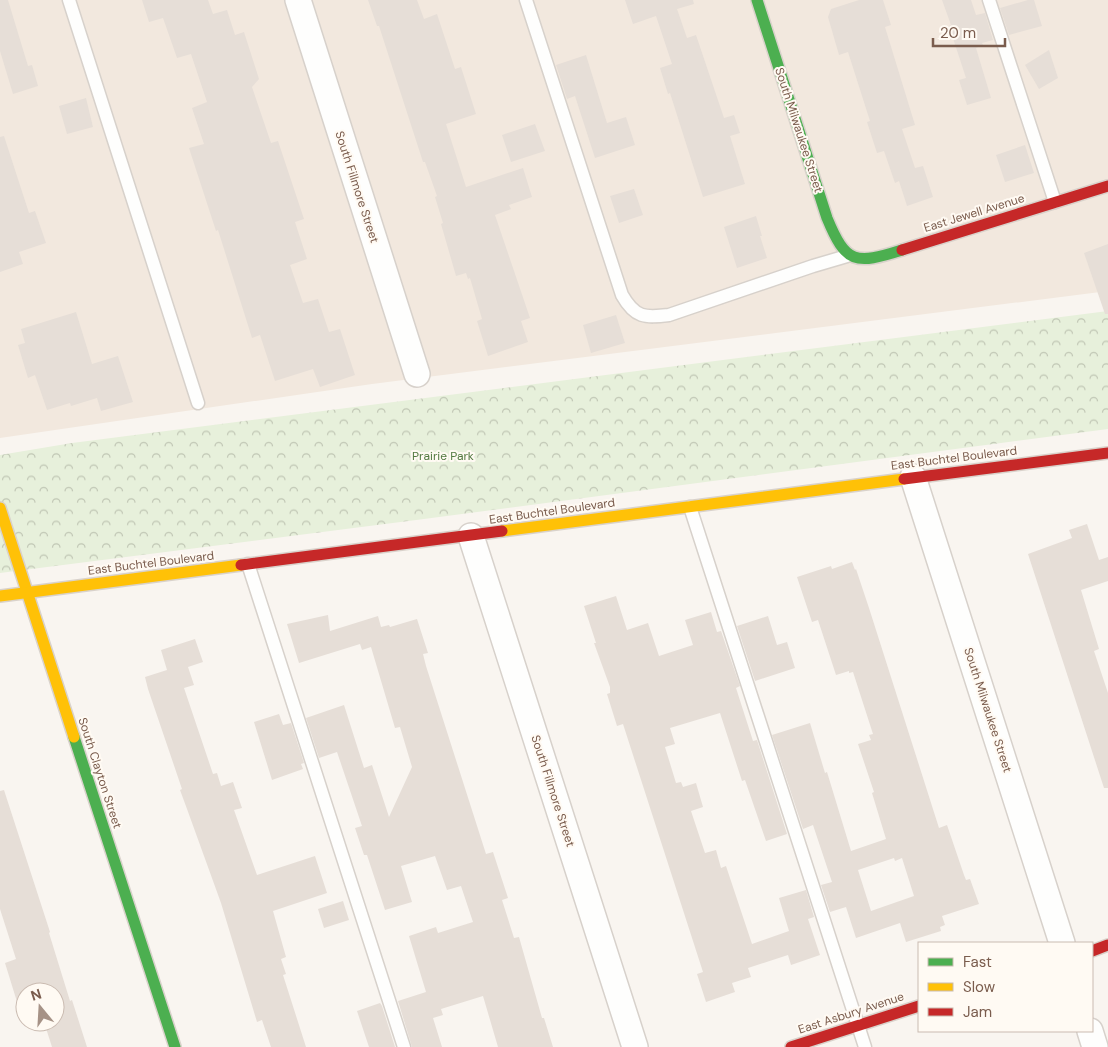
<svg xmlns="http://www.w3.org/2000/svg" width="1108" height="1047" font-family="'DM Sans',sans-serif">
<style>
.residential{fill:#f2e8de}
.park{fill:url(#park-crowns)}
.building{fill:#e6ded7;fill-rule:evenodd}
.lines{fill:none;stroke-linecap:round;stroke-linejoin:round}
.lane-casing{stroke:#d7d1cb;stroke-width:15}
.street-casing{stroke:#d7d1cb;stroke-width:28}
.fast-casing{stroke:#d9d2cb;stroke-width:14}
.slow-casing{stroke:#d9d2cb;stroke-width:14}
.jam-casing{stroke:#d9d2cb;stroke-width:14}
.lane{stroke:#fefefd;stroke-width:12}
.street{stroke:#fefefd;stroke-width:25}
.fast{stroke:#4caf50;stroke-width:11}
.slow{stroke:#ffc107;stroke-width:11}
.jam{stroke:#c62828;stroke-width:11}
.labels{text-anchor:middle;dominant-baseline:central;stroke-width:4;stroke-linejoin:round;paint-order:stroke}
.street-label{font-size:12px;fill:#7a5c4d;stroke:#fffaf3}
.park-label{font-size:12px;fill:#537a41;stroke:#fffaf3}
</style>
<defs>
<pattern id="park-crowns" width="20" height="18" patternUnits="userSpaceOnUse" patternTransform="scale(1.25)"><rect width="20" height="18" fill="#e7f0db"/><path d="M2 6a3 3 0 1 1 6 0M12 15a3 3 0 1 1 6 0" fill="none" stroke="#c0c6b4"/></pattern>
</defs>
<rect width="100%" height="100%" fill="#f9f5f0"/>
<path class="residential" d="M0,0H1108V291L372,384L0,438Z"/>
<path class="park" d="M1108,311V429L424,519L0,573V455L72,443Z"/>
<g class="building">
<path d="M0,0H8L28,66L32,65L38,86L13,94L0,51Z"/>
<path d="M142,0H208L213,14L227,10L235,35L244,32L259,79L252,87L271,143L278,141L304,219L295,222L307,259L290,265L303,303L318,299L329,332L340,329L355,375L320,387L313,369L275,381L260,335L252,338L218,230L216,231L189,148L204,144L192,108L207,102L191,54L177,58L163,18L149,22Z"/>
<path d="M368,0H417L424,19L437,14L455,69L461,67L476,114L446,124L466,187L523,168L532,197L509,205L511,209L495,215L530,318L521,321L528,342L488,356L477,321L482,319L470,278L468,279L466,273L456,276L441,224L443,223L435,197L437,196L425,162H423L379,26H377Z"/>
<path d="M625,0H693L694,4L677,9L687,38L696,35L724,118L734,115L740,133L730,136L745,184L703,197L670,93L668,94L660,68L672,64L656,16L633,24Z"/>
<path d="M859,0H883L891,25L885,27L915,125L902,129L915,168L923,166L933,197L907,206L899,181L895,183L884,151L877,153L867,122L870,121L848,52L839,55L828,17L831,9Z"/>
<path d="M942,0H971L976,15L985,13L993,40L982,43L983,45L976,48L991,98L967,105L959,80L966,78L949,26L951,25Z"/>
<path d="M1028,0H1034L1042,26L1009,35L1000,8Z"/>
<path d="M1049,50L1058,78L1039,89L1025,65Z"/>
<path d="M586,55L607,123L626,117L635,145L595,158L575,96L567,99L556,65Z"/>
<path d="M86,98L93,127L67,134L59,106Z"/>
<path d="M535,124L545,151L511,162L502,135Z"/>
<path d="M4,136L29,213L35,211L46,243L19,252L23,264L0,272V137Z"/>
<path d="M1025,145L1034,173L1005,182L996,155Z"/>
<path d="M634,189L643,215L619,223L610,196Z"/>
<path d="M756,216L762,236H760L767,258L737,268L724,227Z"/>
<path d="M1108,244V314H1105L1084,253Z"/>
<path d="M76,312L92,364L118,356L133,402L101,411L97,398L71,406L70,403L47,410L35,375L28,378L24,365L18,345L25,343L21,329Z"/>
<path d="M616,315L625,343L591,353L583,325Z"/>
<path d="M1087,524L1099,560L1108,557V581L1081,590L1099,649L1094,651L1108,693V788H1104L1028,554L1072,538L1069,530Z"/>
<path d="M852,562L855,570L856,569L869,608L939,828L947,825L964,875L966,880L970,879L979,904L942,916L945,925L940,927L941,931L906,942L900,923L856,938L846,907L830,912L821,885L832,882L813,825L803,829L772,735L810,723L825,773L827,772L851,851L886,839L872,793L874,792L858,744L871,740L869,735L873,734L853,672L849,673V671L836,675L818,620L812,622L797,577L831,566L832,569ZM894,858L895,861L902,858L914,896L871,911L858,870Z"/>
<path d="M616,596L627,630L648,623L659,656L693,645L685,620L711,612L717,632L721,631L740,686L736,688L753,741L757,740L787,834L766,841L745,780L742,781L720,713L670,728L675,744L665,747L676,783L681,782L683,787L696,783L703,807L691,811L705,853L716,850L721,868L726,866L752,944L789,931L779,898L806,890L814,917L808,919L820,955L791,965L788,955L748,968L751,977L732,983L735,992L706,1002L697,974L703,972L623,724L617,726L607,694L610,693V687L594,643H596L584,606Z"/>
<path d="M328,615L330,631L378,616L381,627L389,625L390,627L417,619L428,653L423,654L426,666L486,854L493,852L508,898L502,900L514,938L519,937L542,1018H544L553,1047H498L483,996L441,1009L443,1015L433,1018L442,1047H412L398,1001L426,992L409,936L436,927L438,933L473,922L461,886L447,890L435,856L401,866L412,902L385,910L367,855H364L355,828L362,826L337,752L319,758L306,718L344,705L364,768L372,765L389,817L412,767L400,727L395,728L371,647L362,650L360,644L299,663L287,624Z"/>
<path d="M768,616L777,645L787,642L795,668L755,681L737,626Z"/>
<path d="M195,639L203,662L188,667L194,685L184,688L213,774L217,773L221,786L233,782L242,808L234,810L257,875L315,856L327,893L273,911L286,957L281,959L286,974L283,975L306,1047H271L262,1020L257,1022L221,903L187,809L180,790L182,789L148,689L145,677L167,670L161,650Z"/>
<path d="M279,714L283,725L291,723L304,763L301,764L303,769L272,780L254,722Z"/>
<path d="M4,790L50,932L49,933L70,1001L72,1000L87,1047H52L44,1022H55V992H25V1017L22,1018L5,963L16,959L0,909V791Z"/>
<path d="M343,901L349,920L324,928L318,909Z"/>
<path d="M380,1003L382,1006L395,1047H369L357,1011Z"/>
</g>
<g class="lines">
<g class="lane-casing">
<g id="lane">
<path d="M69,0L198,403"/>
<path d="M526,0L622,295C635,318 645,318 669,315L813,266L847,256"/>
<path d="M989,0L1055,202"/>
<path d="M690,507L865,1047"/>
<path d="M248,564L404,1047"/>
</g>
</g>
<g class="street-casing">
<g id="street">
<path d="M298,0L417,374"/>
<path d="M913,477L1062,943"/>
<path d="M471,536L635,1047"/>
<path d="M1090,1031L1095,1047"/>
</g>
</g>
<g class="fast-casing">
<g id="fast">
<path d="M757,0L827,218C846,264 855,265 902,250"/>
<path d="M74,737L175,1047"/>
</g>
</g>
<g class="slow-casing">
<g id="slow">
<path d="M0,508L74,737"/>
<path d="M502,531L904,479"/>
<path d="M0,596L241,565"/>
</g>
</g>
<g class="jam-casing">
<g id="jam">
<path d="M902,250L1108,186"/>
<path d="M904,479L1108,453"/>
<path d="M241,565L502,531"/>
<path d="M1092,951L1108,945"/>
<path d="M791,1047L919,1006"/>
</g>
</g>
<use href="#lane" class="lane"/>
<use href="#street" class="street"/>
<use href="#fast" class="fast"/>
<use href="#slow" class="slow"/>
<use href="#jam" class="jam"/>
</g>
<g class="labels">
<g class="street-label">
<text transform="translate(799 130) rotate(72)">South Milwaukee Street</text>
<text transform="translate(357 187) rotate(72)">South Fillmore Street</text>
<text transform="translate(974 213) rotate(-17)">East Jewell Avenue</text>
<text transform="translate(954 458) rotate(-7)">East Buchtel Boulevard</text>
<text transform="translate(552 511) rotate(-8)">East Buchtel Boulevard</text>
<text transform="translate(151 563) rotate(-7)">East Buchtel Boulevard</text>
<text transform="translate(988 710) rotate(72)">South Milwaukee Street</text>
<text transform="translate(100 773) rotate(72)">South Clayton Street</text>
<text transform="translate(553 791) rotate(72)">South Fillmore Street</text>
<text transform="translate(851 1013) rotate(-18)">East Asbury Avenue</text>
</g>
<g class="park-label">
<text x="443" y="456">Prairie Park</text>
</g>
</g>
<rect x="918" y="942" width="175" height="90" fill="#fffaf3" stroke="#cabbb1"/>
<rect x="928" y="958" width="25" height="8" fill="#4caf50" stroke="#cabbb1"/>
<text x="963" y="967" font-size="15" fill="#7a5c4d">Fast</text>
<rect x="928" y="983" width="25" height="8" fill="#ffc107" stroke="#cabbb1"/>
<text x="963" y="992" font-size="15" fill="#7a5c4d">Slow</text>
<rect x="928" y="1008" width="25" height="8" fill="#c62828" stroke="#cabbb1"/>
<text x="963" y="1017" font-size="15" fill="#7a5c4d">Jam</text>
<g transform="translate(40 1007) rotate(342)"><circle r="24" fill="#fffaf3" stroke="#cabbb1"/>
<path d="M0-4L9 19L0 12L-9 19Z" fill="#a69286"/>
<text y="-8" font-size="14" font-weight="bold" text-anchor="middle" fill="#7a5c4d">N</text>
</g>
<path d="M933 38v8h72v-8" fill="none" stroke="#7a5c4d" stroke-width="2.5"/>
<text x="940" y="38" font-size="15" fill="#7a5c4d" stroke="#fffaf3" stroke-width="4" paint-order="stroke">20 m</text>
</svg>
